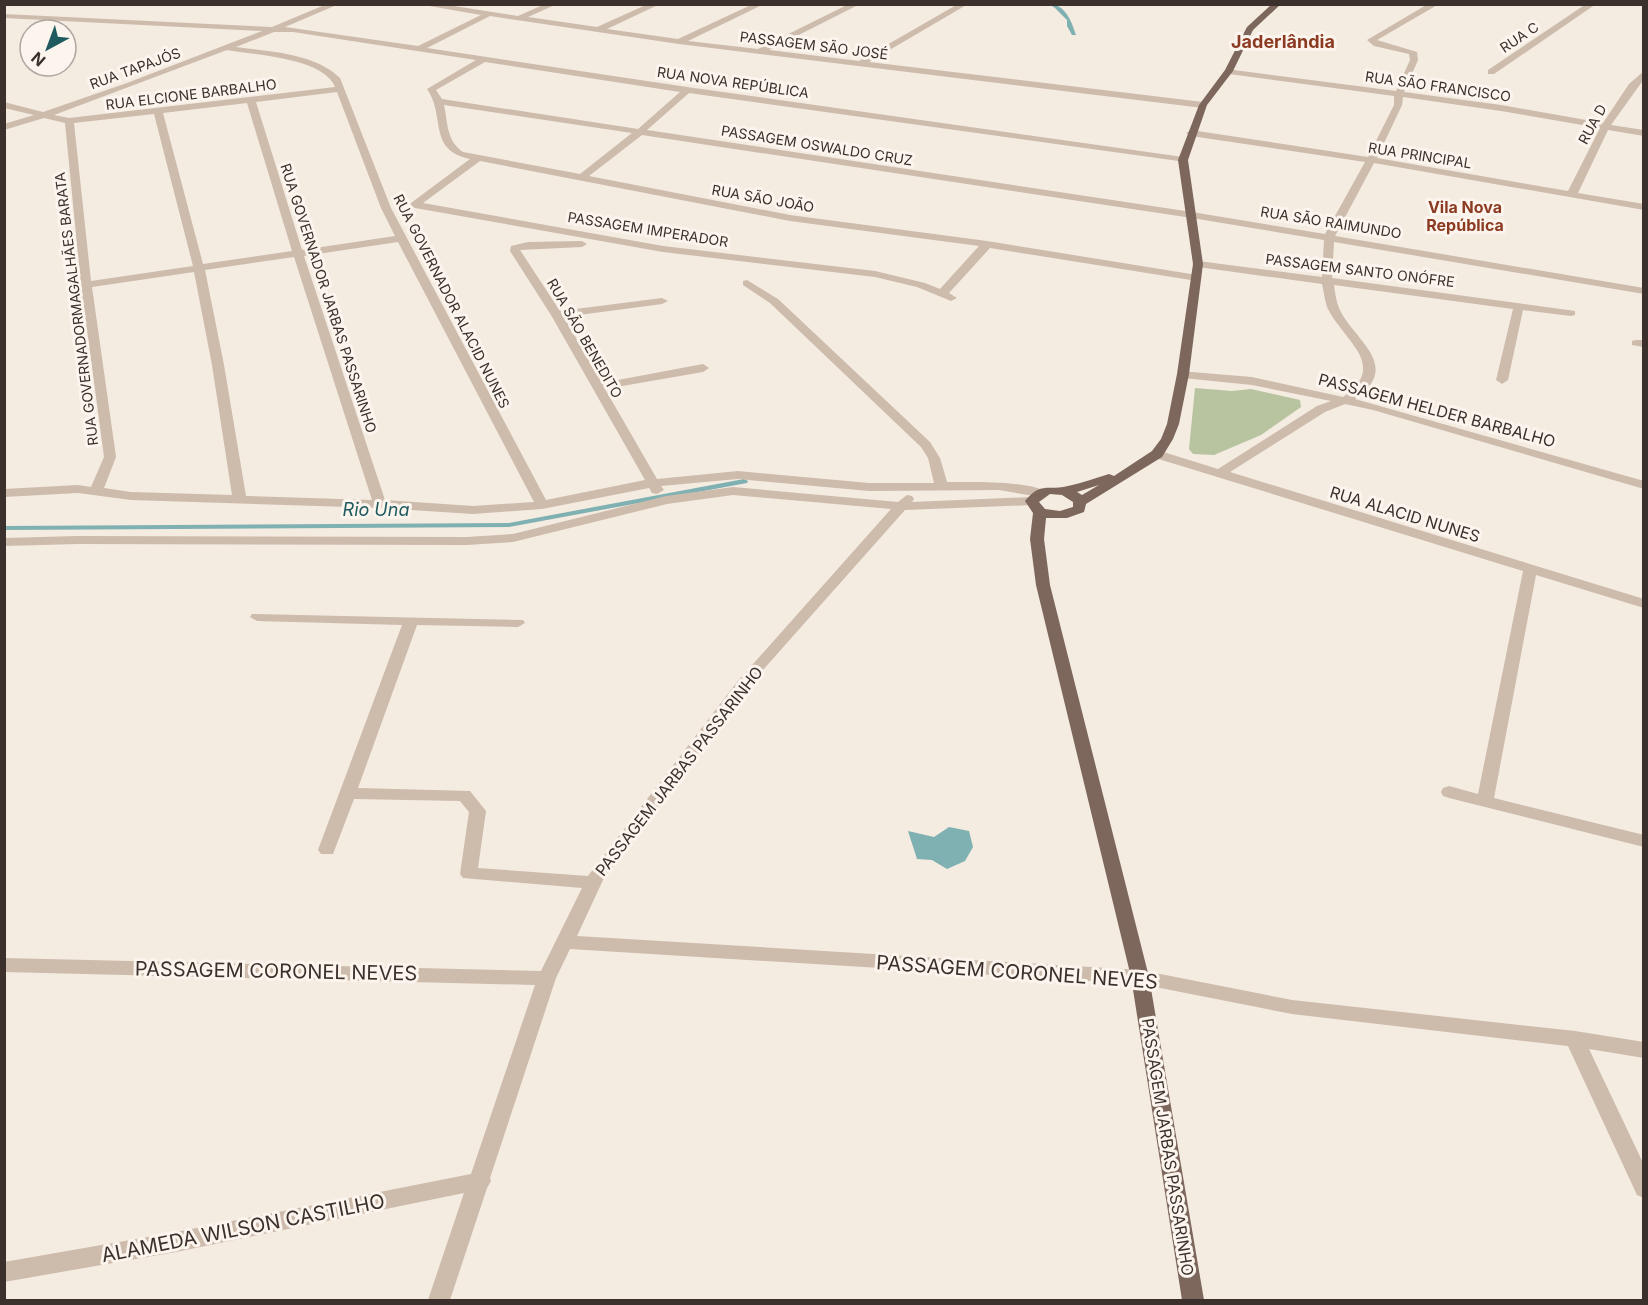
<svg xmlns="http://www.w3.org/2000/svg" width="1648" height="1305" font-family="Inter,sans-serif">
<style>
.green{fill:#b8c4a0}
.water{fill:#7fb0b2}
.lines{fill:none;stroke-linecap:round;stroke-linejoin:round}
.stream{fill:#7fb0b2;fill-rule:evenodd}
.minor{fill:#cdbbac;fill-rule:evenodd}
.major{fill:#7d675c;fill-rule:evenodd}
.labels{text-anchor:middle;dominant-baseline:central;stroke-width:6;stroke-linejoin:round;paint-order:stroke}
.far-street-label{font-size:14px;fill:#3b302b;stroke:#fbf5ee}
.far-quarter-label{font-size:16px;font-weight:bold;fill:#8c3b22;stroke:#fbf5ee}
.street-label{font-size:16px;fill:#3b302b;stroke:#fbf5ee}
.far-district-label{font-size:18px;font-weight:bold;fill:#8c3b22;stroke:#fbf5ee}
.water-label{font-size:18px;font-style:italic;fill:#1f5a5e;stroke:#fbf5ee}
.near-street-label{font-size:20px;fill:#3b302b;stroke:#fbf5ee}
</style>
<rect width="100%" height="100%" fill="#f4ebe1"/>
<path class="green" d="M1195,388L1232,391L1251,389L1300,400L1301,407L1261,435L1214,455L1193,454L1189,449Z"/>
<path class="water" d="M949,827L969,831L973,847L965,861L947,869L932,860L917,859L908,831L934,837Z"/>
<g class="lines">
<g class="stream">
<path d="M1049,4C1066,4 1072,23 1076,35H1072L1067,26V20L1055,8Z"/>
<path d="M744,479L748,481L747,483L509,527L4,530V526L509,523Z"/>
</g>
<g class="minor">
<path d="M327,4H339L285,27L418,46L481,15L418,4H441L518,16L545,4H557L528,17L597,27L648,4H660L607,29L678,39L753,4H764L688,41L758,49L849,4H860L769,50L859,61L958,4H968L869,62L1203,102L1207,105L1203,108L679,44L490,16L427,48L687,87L1183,157L1186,158V162L689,93L647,130L1192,212L1325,234L1365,162L1191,136L1186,133L1191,130L1368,157L1394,105V96L1229,74L1225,71L1226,69L1396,91L1410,60L1409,54L1374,46L1367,40L1428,4H1439L1377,40L1417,52L1418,60L1404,92L1501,105L1603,123L1629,84L1644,71V79L1611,125L1644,130V136L1608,130L1578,193L1644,204V210L1374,163L1335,236L1644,288V294L1334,242L1332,278L1575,311V315L1571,316L1523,310L1508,380L1502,384L1496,380L1513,309L1334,285C1335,292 1336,301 1339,308C1352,339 1404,365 1355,399L1644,481V489L1373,410L1345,404L1325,412L1230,472L1644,599V608L1536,575L1494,798L1644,835V847L1449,798L1443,796L1441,792L1443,788L1449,786L1478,794L1523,571L1152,457L1151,454L1157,450L1218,469L1317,406L1331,401L1252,385L1183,378L1177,374L1179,371L1252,377L1343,397C1388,366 1346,342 1329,311C1325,304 1324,292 1322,284L1198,267L1193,264L1198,261L1322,277L1324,240L1192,218L642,135L589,176L790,215L987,241L1197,275L1202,278L1197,281L990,248L949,293L957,298L951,301L917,287L875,277L663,252L415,208L410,205L411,203L470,159C427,150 446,116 427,89L476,60L293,32H274L236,47C270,52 314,53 340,78L391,208L546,500L645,480L551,315L510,251L511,246L528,242L582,241L587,244L582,247L520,250L560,311L662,298L668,301L662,304L564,317L602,383L703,364L709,368L703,372L605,389L657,479L738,471L869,483H934L928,458L921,447L770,303L743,285V281L747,280L778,299L930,442L940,458L947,482C968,482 1033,480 1047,493L1040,497L999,490L869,491L738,479L661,486L664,490L657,494L652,493L649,488L542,509L473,514L380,508L131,500L78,493L4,497V489L78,485L91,487L104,457L81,285L65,123L44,118L4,130V124L34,115L4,108V102L43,112L127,83L262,31L4,18V14L272,27ZM227,50C255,55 324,58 335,87L69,118L54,115ZM485,62L680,92L638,129L442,99L436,90ZM337,92L381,208L395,236L302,250L256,102ZM1403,97L1501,111L1600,128L1568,191L1377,158L1402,105ZM247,103L292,251L203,264L163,113ZM444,105L632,133L580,174L463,152C446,140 448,123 444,105ZM154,114L193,266L91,281L74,123ZM480,161L790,221L979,246L940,289L925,283L875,271L663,246L423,203ZM398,242L534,502L473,506L385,500L304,256ZM294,257L372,500L246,496L224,365L205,270ZM194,272L212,365L232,495L131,492L104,488L116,457L92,287Z"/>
<path d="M1586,4H1596L1494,74H1488V70Z"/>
<path d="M1636,340H1644V347L1632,345V341Z"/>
<path d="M733,487L898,502L907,495L912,496L914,499L912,502L1032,497L1039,501L1032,505L905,510L747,688L603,880L577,936L1140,970L1292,1000L1575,1031L1644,1042V1058L1589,1049L1644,1165V1198L1637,1195L1568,1046L1292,1014L1140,984L570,949L556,978L490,1178L491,1181L487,1188L450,1300H428L464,1193L176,1252L4,1282V1262L176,1232L471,1174L535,985L4,972V958L541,971L582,888L463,878L460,874L469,812L460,801L354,799L333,854H321L318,850L402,625L257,621L250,617L252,614L523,620L525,623L518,627L417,625L358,788L470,791L486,811L478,868L588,876L737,682L891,509L733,495L667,504L513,542L467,545L78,544L4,546V538L78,536L467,537L513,534L666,496Z"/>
</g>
<path class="major" d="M1272,4H1281L1253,30L1233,71L1207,105L1188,160L1203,264L1189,374L1179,424L1173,439L1162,457L1086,504L1084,512L1067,518H1046L1044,539L1050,585L1149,977L1204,1300H1182L1131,977L1036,585L1030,539L1033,513L1025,501C1041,481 1048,491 1068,486C1082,483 1095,478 1109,474L1114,476L1152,451L1161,439L1167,424L1177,374L1193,264L1178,160L1199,105L1225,70L1247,27ZM1099,485L1082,495L1077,492ZM1050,494L1062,495L1073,502V507L1060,511L1045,509L1039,502Z"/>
</g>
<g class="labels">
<g class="far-street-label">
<text transform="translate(1519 37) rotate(-34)">RUA C</text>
<text transform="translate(814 45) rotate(7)">PASSAGEM SÃO JOSÉ</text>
<text transform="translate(135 68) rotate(-20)">RUA TAPAJÓS</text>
<text transform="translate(733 82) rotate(8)">RUA NOVA REPÚBLICA</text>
<text transform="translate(1438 86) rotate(8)">RUA SÃO FRANCISCO</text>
<text transform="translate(191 94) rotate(-7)">RUA ELCIONE BARBALHO</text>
<text transform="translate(1592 124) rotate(-61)">RUA D</text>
<text transform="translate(817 145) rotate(9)">PASSAGEM OSWALDO CRUZ</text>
<text transform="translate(1420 155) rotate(9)">RUA PRINCIPAL</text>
<text transform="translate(763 198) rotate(10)">RUA SÃO JOÃO</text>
<text transform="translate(1331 222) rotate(9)">RUA SÃO RAIMUNDO</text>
<text transform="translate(648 229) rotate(9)">PASSAGEM IMPERADOR</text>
<text transform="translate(1360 270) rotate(7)">PASSAGEM SANTO ONÓFRE</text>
<text transform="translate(329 298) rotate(72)">RUA GOVERNADOR JARBAS PASSARINHO</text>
<text transform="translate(452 301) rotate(63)">RUA GOVERNADOR ALACID NUNES</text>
<text transform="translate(76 309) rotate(-97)">RUA GOVERNADORMAGALHÃES BARATA</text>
<text transform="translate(585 338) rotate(60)">RUA SÃO BENEDITO</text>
</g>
<g class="far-quarter-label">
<text x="1465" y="207">Vila Nova<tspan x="1465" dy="18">República</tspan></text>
</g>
<g class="street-label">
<text transform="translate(1437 410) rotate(15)">PASSAGEM HELDER BARBALHO</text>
<text transform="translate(1405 514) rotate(17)">RUA ALACID NUNES</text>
<text transform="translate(679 771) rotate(-52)">PASSAGEM JARBAS PASSARINHO</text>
<text transform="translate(1168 1147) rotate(81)">PASSAGEM JARBAS PASSARINHO</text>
</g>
<g class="far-district-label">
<text x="1283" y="41">Jaderlândia</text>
</g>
<g class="water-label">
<text x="376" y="509">Rio Una</text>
</g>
<g class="near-street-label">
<text transform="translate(276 971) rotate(1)">PASSAGEM CORONEL NEVES</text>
<text transform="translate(1017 972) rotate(4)">PASSAGEM CORONEL NEVES</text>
<text transform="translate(243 1228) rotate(-11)">ALAMEDA WILSON CASTILHO</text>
</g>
</g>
<rect width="1648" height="1305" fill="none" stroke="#3b302b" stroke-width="12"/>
<g transform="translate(48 48) rotate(221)"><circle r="28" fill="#fbf5ee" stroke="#aea6a0" stroke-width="1.5"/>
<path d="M0-4.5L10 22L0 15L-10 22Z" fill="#1f5a5e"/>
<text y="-9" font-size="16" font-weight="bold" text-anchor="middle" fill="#3b302b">N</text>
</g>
</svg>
